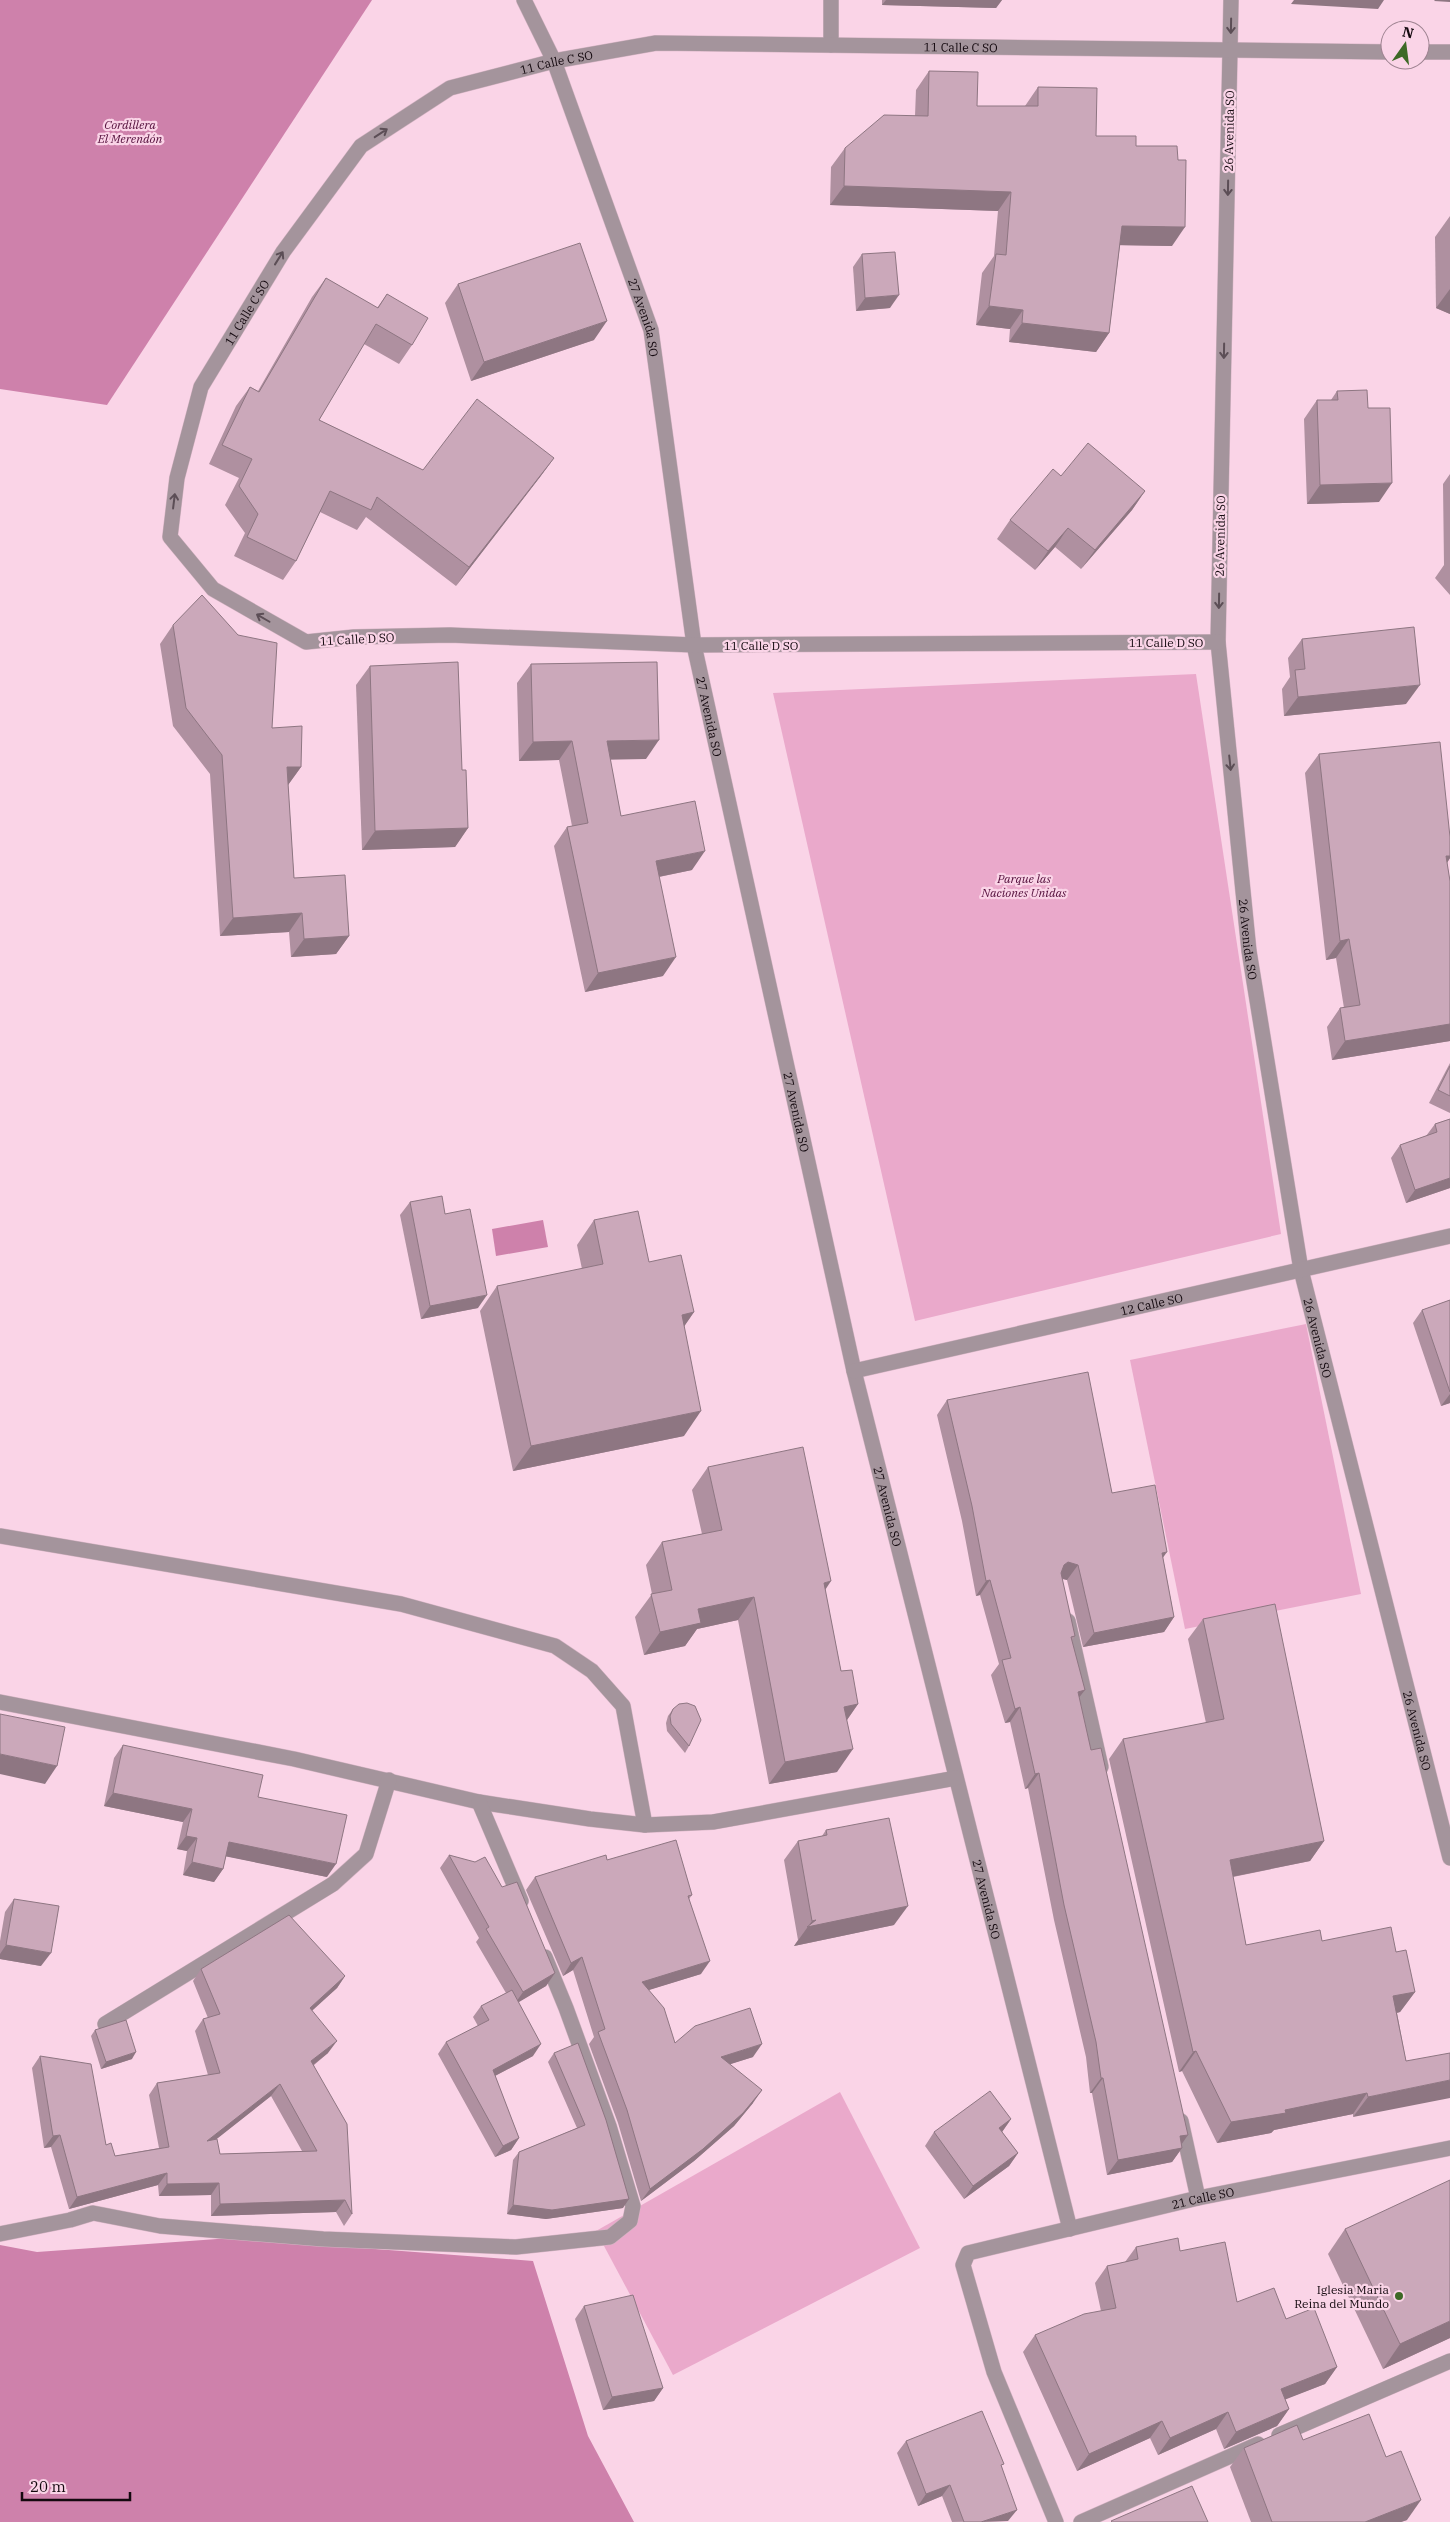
<svg xmlns="http://www.w3.org/2000/svg" width="1450" height="2522" font-family="'IBM Plex Serif',serif">
<style>
.green{fill:#eaa9cb}
.forest{fill:#ce81ab}
.lines{fill:none;stroke-linecap:round;stroke-linejoin:round}
.minor-casing{stroke:#d5b4c4;stroke-width:16}
.minor{stroke:#a4949c;stroke-width:15}
.wall{fill:#af90a0;fill-rule:evenodd}
.shaded-wall{fill:#8e7682}
.building{fill:#cba8ba;stroke:#8e7682;fill-rule:evenodd}
.oneway{stroke:#5c4e56}
.poi-dot{fill:#3d6926;stroke:#fad4e7;stroke-width:2}
.labels{text-anchor:middle;dominant-baseline:central;stroke-width:4.5;stroke-linejoin:round;paint-order:stroke}
.street-label{font-size:12px;fill:#14090f;stroke:#fad4e7}
.park-label{font-size:12px;font-style:italic;fill:#520d3a;stroke:#fad4e7}
.poi-label{font-size:12px;fill:#14090f;stroke:#fad4e7;text-anchor:end}
</style>
<rect width="100%" height="100%" fill="#fad4e7"/>
<g class="green">
<path d="M1196,674L1281,1234L915,1321L773,693Z"/>
<path d="M1306,1324L1361,1594L1185,1629L1130,1360Z"/>
<path d="M840,2092L920,2248L673,2375L596,2231Z"/>
</g>
<g class="forest">
<path d="M0,0H372L107,405L0,389Z"/>
<path d="M543,1220L548,1247L496,1256L492,1229Z"/>
<path d="M231,2238L533,2261L588,2436L634,2522H0V2245L37,2252Z"/>
</g>
<g class="lines">
<g class="minor-casing">
<g id="minor">
<path id="s1" d="M524,0L554,61L651,330L694,645L854,1371L1070,2229"/>
<path d="M831,0V45"/>
<path id="s2" d="M1231,0L1218,642L1249,951L1301,1270L1450,1858"/>
<path d="M1420,52H1450"/>
<path id="s3" d="M1218,642L694,645L450,635L354,637L306,642L213,589L170,537L177,478L201,387L283,252L361,146L450,88L554,61L656,43L1390,52"/>
<path id="s4" d="M854,1371L1450,1236"/>
<path d="M0,1536L401,1604L555,1646L592,1671L623,1706L645,1825"/>
<path d="M1068,1621L1101,1767"/>
<path d="M0,1702L294,1759L479,1802L590,1819L645,1825L713,1822L956,1778"/>
<path d="M479,1802L521,1901"/>
<path d="M105,2024L333,1884L366,1854L389,1780"/>
<path d="M1181,2121L1198,2198"/>
<path d="M0,2234L70,2220L93,2213L160,2226L323,2239L516,2247L610,2237L630,2221L633,2206L609,2126L566,2008L545,1957"/>
<path d="M1279,2435L1450,2361"/>
<path id="s5" d="M1056,2522L994,2372L963,2265L968,2253L1198,2198L1450,2148"/>
<path d="M1081,2522L1258,2444"/>
</g>
</g>
<use href="#minor" class="minor"/>
</g>
<g class="wall">
<path d="M882,0H1002L996,8L882,5Z"/>
<path d="M929,71L977,106H1025L1038,87L1096,136L1136,146L1172,246L1120,245L1109,333L1096,352L1009,342L1010,329L976,325L982,273L994,256L998,211L830,205L831,167L845,148L915,116L916,90Z"/>
<path d="M1450,216V314L1436,308L1435,237Z"/>
<path d="M862,254L890,308L856,311L853,267Z"/>
<path d="M326,278L377,308L387,294L412,345L399,364L364,344L319,420L423,470L554,458L540,477L456,586L366,517L357,530L320,512L296,561L283,580L234,556L245,533L225,505L239,478L209,464L236,406L250,387L258,391L312,297Z"/>
<path d="M458,284L594,340L471,381L445,303Z"/>
<path d="M1337,391L1368,408L1379,502L1307,504L1304,419L1317,400H1331Z"/>
<path d="M1450,474V595L1435,578L1444,565L1443,484Z"/>
<path d="M1061,476L1145,491L1132,510L1081,569L1055,547L1035,570L997,539L1010,520Z"/>
<path d="M173,625L272,728L301,767L288,785L294,878L349,936L336,954L291,957L289,932L220,936L210,774L173,726L160,644Z"/>
<path d="M1302,639L1406,704L1284,716L1282,689L1290,677L1288,658Z"/>
<path d="M531,664L646,759H610L621,816L692,870L659,877L663,976L585,992L554,846L567,827L572,826L559,760L519,761L517,683Z"/>
<path d="M370,666L462,770L468,828L455,847L362,850L356,685Z"/>
<path d="M1319,754L1450,837V858L1447,863L1450,881V1041L1332,1060L1327,1027L1340,1008H1344L1336,958L1326,960L1305,773Z"/>
<path d="M1450,1063V1113L1429,1103Z"/>
<path d="M1450,1119V1188L1406,1203L1391,1158L1400,1145L1426,1136L1435,1124Z"/>
<path d="M410,1202L445,1214L478,1308L421,1319L400,1215Z"/>
<path d="M594,1220L649,1262L694,1312L684,1326V1436L513,1471L480,1311L497,1286L582,1269L577,1245Z"/>
<path d="M1450,1300V1403L1441,1406L1413,1323L1422,1310Z"/>
<path d="M947,1400L1112,1493L1163,1558L1174,1617L1164,1632L1083,1647L1067,1580L1062,1579L1075,1636L1072,1641L1079,1698L1091,1750L1188,2135L1181,2144L1182,2148L1172,2162L1107,2175L1092,2093H1090L1086,2057L1054,1920L1028,1788L1025,1789L1010,1722L1005,1723L991,1675L999,1664L980,1595L976,1596L962,1521L937,1415Z"/>
<path d="M708,1467L825,1590L841,1671L858,1704L847,1720L837,1772L769,1784L738,1620L697,1629L685,1646L644,1655L635,1617L652,1594L646,1565L662,1542L702,1534L692,1490Z"/>
<path d="M1203,1619L1324,1841L1310,1861L1233,1877L1246,1945L1322,1941L1396,1952L1415,1992L1400,2012L1397,2013L1406,2061L1353,2117V2114L1274,2130L1271,2133L1217,2143L1182,2071L1179,2072L1109,1759L1123,1739L1206,1723L1188,1639Z"/>
<path d="M673,1709L689,1746L685,1753L667,1731L666,1723L668,1716Z"/>
<path d="M123,1745L258,1797L327,1877L226,1856L223,1869L214,1882L183,1875L187,1851L177,1849L183,1822L104,1806L114,1758Z"/>
<path d="M826,1830L894,1925L794,1946L798,1940L784,1860L798,1841L822,1836Z"/>
<path d="M449,1855L555,1973L546,1986L518,2002L533,2056L495,2076L519,2138L511,2150L495,2157L438,2054L446,2042L478,2026L473,2017L481,2006L506,1993L476,1942L479,1938L440,1868Z"/>
<path d="M607,1860L692,1895L689,1899L701,1974L648,1990L675,2043L753,2057L730,2064L753,2103L734,2126L694,2161L641,2201L618,2123L589,2044L594,2037L573,1970L563,1976L526,1890L535,1877Z"/>
<path d="M14,1899L41,1966L0,1959V1941L5,1912Z"/>
<path d="M201,1969L345,1976L337,1988L312,2010L328,2053L314,2065L352,2214L344,2226L336,2212L211,2216V2195L159,2196L158,2185L69,2209L51,2147L44,2148L32,2068L40,2056L106,2145L115,2156L159,2148L149,2095L157,2083L208,2075L195,2031L203,2019L208,2018L193,1981ZM271,2096L302,2151L220,2154L216,2139Z"/>
<path d="M95,2030L132,2059L101,2069L91,2036Z"/>
<path d="M554,2053L623,2208L546,2219L507,2214L513,2160L519,2152L577,2128L548,2062Z"/>
<path d="M1011,2119L1002,2132L1018,2153L1009,2166L964,2199L925,2146L934,2132Z"/>
<path d="M1345,2229L1450,2338L1383,2369L1328,2254Z"/>
<path d="M1136,2247L1180,2251L1237,2302L1286,2319L1337,2367L1325,2384L1285,2399L1289,2409L1277,2426L1224,2449L1216,2429L1158,2455L1150,2438L1077,2471L1023,2352L1035,2335L1101,2311L1095,2283L1107,2266L1125,2262Z"/>
<path d="M584,2306L663,2388L654,2401L603,2410L575,2319Z"/>
<path d="M1303,2440L1407,2520L1401,2522H1251L1230,2467L1244,2448Z"/>
<path d="M906,2441L1002,2467L1008,2521L952,2522L942,2496L918,2506L897,2453Z"/>
</g>
<g class="shaded-wall">
<path d="M886,0H1002L996,8L882,5Z"/>
<path d="M1294,0H1384L1378,9L1291,4Z"/>
<path d="M1435,0H1450V2L1434,1Z"/>
<path d="M844,186L1011,192L998,211L830,205Z"/>
<path d="M1122,226L1185,227L1172,246L1109,245Z"/>
<path d="M1450,289V314L1436,308Z"/>
<path d="M899,295L890,308L856,311L865,298Z"/>
<path d="M989,306L1023,310L1010,329L976,325Z"/>
<path d="M607,321L594,340L471,381L484,362Z"/>
<path d="M1022,323L1109,333L1096,352L1009,342Z"/>
<path d="M554,458L540,477L456,586L469,567Z"/>
<path d="M1392,483L1379,502L1307,504L1320,485Z"/>
<path d="M1145,491L1132,510L1081,569L1095,550Z"/>
<path d="M1068,528L1055,547L1035,570L1048,551Z"/>
<path d="M1420,685L1406,704L1284,716L1298,697Z"/>
<path d="M659,740L646,759L593,760L607,741Z"/>
<path d="M572,741L559,760L519,761L533,742Z"/>
<path d="M287,767H301L288,785Z"/>
<path d="M468,828L455,847L362,850L375,831Z"/>
<path d="M705,851L692,870L643,880L656,861Z"/>
<path d="M1446,856H1450V858L1439,875Z"/>
<path d="M302,913L289,932L220,936L233,918Z"/>
<path d="M349,936L336,954L291,957L304,939Z"/>
<path d="M1349,939L1336,958L1326,960L1340,941Z"/>
<path d="M676,957L663,976L585,992L598,973Z"/>
<path d="M1450,1024V1041L1332,1060L1345,1041Z"/>
<path d="M1450,1178V1188L1406,1203L1415,1190Z"/>
<path d="M487,1295L478,1308L421,1319L430,1306Z"/>
<path d="M694,1312L677,1337L682,1315Z"/>
<path d="M1450,1394V1403L1441,1406Z"/>
<path d="M701,1411L684,1436L513,1471L531,1446Z"/>
<path d="M1167,1552L1157,1566L1162,1553Z"/>
<path d="M1068,1562L1078,1565L1067,1580L1057,1577L1064,1565Z"/>
<path d="M990,1580L980,1595L976,1596L986,1581Z"/>
<path d="M831,1581L816,1604L824,1583Z"/>
<path d="M754,1597L738,1620L697,1629L685,1646L644,1655L660,1632L698,1609Z"/>
<path d="M1174,1617L1164,1632L1083,1647L1094,1633Z"/>
<path d="M1085,1690L1074,1704L1078,1692Z"/>
<path d="M858,1704L842,1727L844,1707Z"/>
<path d="M1020,1707L1010,1722L1005,1723L1015,1709Z"/>
<path d="M853,1749L837,1772L769,1784L785,1762Z"/>
<path d="M0,1754L57,1766L45,1784L0,1774Z"/>
<path d="M1039,1773L1028,1788L1025,1789L1035,1774Z"/>
<path d="M113,1793L192,1809L183,1822L104,1806Z"/>
<path d="M186,1836L197,1838L187,1851L177,1849Z"/>
<path d="M1324,1841L1310,1861L1216,1880L1230,1860Z"/>
<path d="M229,1842L336,1864L327,1877L219,1855Z"/>
<path d="M192,1862L223,1869L214,1882L183,1875Z"/>
<path d="M908,1906L894,1925L794,1946L812,1921Z"/>
<path d="M6,1945L51,1953L41,1966L0,1959V1954Z"/>
<path d="M582,1957L573,1970L563,1976L571,1963Z"/>
<path d="M710,1961L701,1974L633,1995L642,1982Z"/>
<path d="M555,1973L546,1986L514,2005L523,1992Z"/>
<path d="M345,1976L337,1988L302,2020L310,2008Z"/>
<path d="M1415,1992L1400,2012L1379,2017L1393,1996Z"/>
<path d="M337,2041L328,2053L303,2073L311,2061Z"/>
<path d="M541,2044L533,2056L485,2081L493,2070Z"/>
<path d="M762,2044L753,2057L712,2070L721,2057Z"/>
<path d="M1196,2051L1182,2071L1179,2072L1193,2052Z"/>
<path d="M136,2052L132,2059L101,2069L106,2062Z"/>
<path d="M1101,2078H1103L1092,2093H1090Z"/>
<path d="M1450,2080V2098L1353,2117L1368,2097Z"/>
<path d="M280,2084L271,2096L199,2153L207,2141Z"/>
<path d="M762,2090L753,2103L734,2126L694,2161L641,2201L650,2189Z"/>
<path d="M1367,2093L1353,2114L1274,2130L1271,2133L1217,2143L1231,2122L1285,2110Z"/>
<path d="M1011,2119L1002,2132L999,2128Z"/>
<path d="M60,2135L51,2147L44,2148L53,2136Z"/>
<path d="M1188,2135L1179,2148H1182L1172,2162L1107,2175L1118,2160L1180,2136Z"/>
<path d="M519,2138L511,2150L495,2157L503,2146Z"/>
<path d="M1018,2153L1009,2166L964,2199L973,2186Z"/>
<path d="M167,2173L158,2185L69,2209L77,2197Z"/>
<path d="M219,2183L211,2195L159,2196L167,2184Z"/>
<path d="M629,2199L623,2208L546,2219L507,2214L513,2205Z"/>
<path d="M345,2200L336,2212L211,2216L220,2204Z"/>
<path d="M1450,2321V2338L1383,2369L1400,2344Z"/>
<path d="M1337,2367L1325,2384L1269,2406L1281,2389Z"/>
<path d="M663,2388L654,2401L603,2410L612,2397Z"/>
<path d="M1289,2409L1277,2426L1224,2449L1236,2432Z"/>
<path d="M1228,2412L1216,2429L1158,2455L1170,2438Z"/>
<path d="M1162,2421L1150,2438L1077,2471L1089,2454Z"/>
<path d="M950,2485L942,2496L918,2506L926,2494Z"/>
<path d="M1421,2500L1407,2520L1401,2522H1365Z"/>
<path d="M1017,2510L1008,2521L981,2522Z"/>
</g>
<g class="building">
<path d="M929,71L978,72L977,106H1038V87L1097,88L1096,136H1136V146H1177L1178,160H1186L1185,227L1122,226L1109,333L1022,323L1023,310L989,306L996,254L1006,255L1011,192L844,186L845,148L884,115L928,116Z"/>
<path d="M580,243L607,321L484,362L458,284Z"/>
<path d="M895,252L899,295L865,298L862,254Z"/>
<path d="M326,278L378,308L387,294L428,318L412,345L376,324L319,420L423,470L477,399L554,458L469,567L377,497L371,510L330,491L296,561L247,537L258,514L239,486L252,459L222,445L250,387L259,392Z"/>
<path d="M1367,390L1368,408H1390L1392,483L1320,485L1317,400H1338L1337,391Z"/>
<path d="M1088,443L1145,491L1095,550L1068,528L1048,551L1010,520L1053,469L1061,476Z"/>
<path d="M202,595L238,635L277,643L272,728L302,726L301,767H287L294,878L345,875L349,936L304,939L302,913L233,918L222,755L186,708L173,625Z"/>
<path d="M1414,627L1420,685L1298,697L1295,670L1305,669L1302,639Z"/>
<path d="M458,662L462,770H466L468,828L375,831L370,666Z"/>
<path d="M657,662L659,740L607,741L621,816L695,801L705,851L656,861L676,957L598,973L567,827L588,823L572,741L533,742L531,664Z"/>
<path d="M1440,742L1450,837V856H1446L1450,881V1024L1345,1041L1340,1008L1360,1005L1349,939L1340,941L1319,754Z"/>
<path d="M1450,1066V1096L1438,1090Z"/>
<path d="M1450,1119V1178L1415,1190L1400,1145L1437,1132L1435,1124Z"/>
<path d="M442,1196L445,1214L470,1209L487,1295L430,1306L410,1202Z"/>
<path d="M638,1211L649,1262L681,1255L694,1312L682,1315L701,1411L531,1446L497,1286L603,1264L594,1220Z"/>
<path d="M1450,1300V1392L1422,1310Z"/>
<path d="M1088,1372L1112,1493L1155,1485L1167,1552L1162,1553L1174,1617L1094,1633L1078,1565L1068,1562L1064,1565L1061,1573L1075,1636L1071,1637L1085,1690L1078,1692L1091,1750L1101,1748L1188,2135L1180,2136L1182,2148L1118,2160L1103,2078H1101L1096,2042L1064,1905L1039,1773L1035,1774L1020,1707L1015,1709L1002,1660L1011,1658L990,1580L986,1581L972,1506L947,1400Z"/>
<path d="M803,1447L831,1581L824,1583L841,1671L852,1670L858,1704L844,1707L853,1749L785,1762L754,1597L698,1609L701,1623L660,1632L651,1594L672,1590L662,1542L722,1530L708,1467Z"/>
<path d="M1275,1604L1324,1841L1230,1860L1246,1945L1320,1930L1322,1941L1391,1927L1396,1952L1406,1950L1415,1992L1393,1996L1406,2061L1450,2053V2080L1368,2097L1367,2093L1285,2110L1286,2113L1231,2122L1196,2051L1193,2052L1123,1739L1224,1719L1203,1619Z"/>
<path d="M687,1703L695,1706L701,1720L689,1746L671,1724L670,1716L673,1709L679,1704Z"/>
<path d="M0,1714L65,1727L57,1766L0,1754Z"/>
<path d="M123,1745L263,1775L258,1797L347,1815L336,1864L229,1842L223,1869L192,1862L197,1838L186,1836L192,1809L113,1793Z"/>
<path d="M889,1818L908,1906L807,1927L816,1920L812,1921L798,1841L827,1835L826,1830Z"/>
<path d="M676,1840L692,1895L688,1896L710,1961L642,1982L664,2008L675,2043L695,2026L750,2008L762,2044L721,2057L762,2090L743,2113L703,2149L650,2189L627,2110L598,2032L605,2029L582,1957L571,1963L535,1877L606,1855L607,1860Z"/>
<path d="M449,1855L475,1862L485,1857L502,1887L517,1882L555,1973L523,1992L486,1929L489,1927Z"/>
<path d="M14,1899L59,1906L51,1953L6,1945Z"/>
<path d="M289,1915L345,1976L310,2008L337,2041L311,2061L347,2124L352,2214L345,2200L220,2204L219,2183L167,2184V2173L77,2197L60,2135L53,2136L40,2056L91,2064L106,2145L111,2143L115,2156L169,2147L157,2083L220,2073L203,2019L220,2014L201,1969ZM280,2084L317,2151L220,2154L217,2139L207,2141Z"/>
<path d="M512,1990L541,2044L493,2070L519,2138L503,2146L446,2042L489,2020L481,2006Z"/>
<path d="M126,2020L136,2052L106,2062L95,2030Z"/>
<path d="M578,2043L606,2120L629,2199L552,2210L513,2205L519,2152L585,2125L554,2053Z"/>
<path d="M990,2091L1011,2119L999,2128L1018,2153L973,2186L934,2132Z"/>
<path d="M1450,2180V2321L1400,2344L1345,2229Z"/>
<path d="M1178,2238L1180,2251L1225,2242L1237,2302L1274,2288L1286,2319L1314,2308L1337,2367L1281,2389L1289,2409L1236,2432L1228,2412L1170,2438L1162,2421L1089,2454L1035,2335L1084,2314L1116,2308L1107,2266L1138,2259L1136,2247Z"/>
<path d="M633,2295L663,2388L612,2397L584,2306Z"/>
<path d="M982,2411L1004,2464L1001,2465L1017,2510L981,2522H964L950,2485L926,2494L906,2441Z"/>
<path d="M1369,2414L1386,2457L1401,2451L1421,2500L1365,2522H1272L1244,2448L1297,2425L1303,2440Z"/>
<path d="M1192,2486L1208,2522H1112L1111,2521Z"/>
</g>
<defs><path id="oneway-shaft" d="M-6 0H5M1.5-3L5.5 0L1.5 3" fill="none" stroke-width="1.6" stroke-linecap="round" stroke-linejoin="round" transform="scale(1.25)"/></defs>
<g class="oneway">
<use href="#oneway-shaft" transform="translate(1231 26) rotate(91)"/>
<use href="#oneway-shaft" transform="translate(381 133) rotate(-33)"/>
<use href="#oneway-shaft" transform="translate(1228 188) rotate(91)"/>
<use href="#oneway-shaft" transform="translate(279 258) rotate(-58)"/>
<use href="#oneway-shaft" transform="translate(1224 351) rotate(91)"/>
<use href="#oneway-shaft" transform="translate(174 501) rotate(-83)"/>
<use href="#oneway-shaft" transform="translate(1219 601) rotate(91)"/>
<use href="#oneway-shaft" transform="translate(263 618) rotate(-150)"/>
<use href="#oneway-shaft" transform="translate(1230 763) rotate(84)"/>
</g>
<circle class="poi-dot" cx="1399" cy="2296" r="5"/>
<g class="labels">
<g class="street-label">
<text stroke="none"><textPath href="#s3" startOffset="2152">11 Calle C SO</textPath></text>
<text stroke="none"><textPath href="#s3" startOffset="1746">11 Calle C SO</textPath></text>
<text transform="translate(1229 131) rotate(-89)">26 Avenida SO</text>
<text stroke="none"><textPath href="#s3" startOffset="1328">11 Calle C SO</textPath></text>
<text stroke="none"><textPath href="#s1" startOffset="340">27 Avenida SO</textPath></text>
<text transform="translate(1220 536) rotate(-89)">26 Avenida SO</text>
<text transform="translate(357 639) rotate(-3)">11 Calle D SO</text>
<text x="1166" y="642">11 Calle D SO</text>
<text x="761" y="645">11 Calle D SO</text>
<text stroke="none"><textPath href="#s1" startOffset="745">27 Avenida SO</textPath></text>
<text stroke="none"><textPath href="#s2" startOffset="941">26 Avenida SO</textPath></text>
<text stroke="none"><textPath href="#s1" startOffset="1150">27 Avenida SO</textPath></text>
<text stroke="none"><textPath href="#s4" startOffset="305">12 Calle SO</textPath></text>
<text stroke="none"><textPath href="#s2" startOffset="1346">26 Avenida SO</textPath></text>
<text stroke="none"><textPath href="#s1" startOffset="1555">27 Avenida SO</textPath></text>
<text stroke="none"><textPath href="#s2" startOffset="1751">26 Avenida SO</textPath></text>
<text stroke="none"><textPath href="#s1" startOffset="1960">27 Avenida SO</textPath></text>
<text stroke="none"><textPath href="#s5" startOffset="528">21 Calle SO</textPath></text>
</g>
<g class="park-label">
<text x="130" y="124">Cordillera<tspan x="130" dy="14">El Merendón</tspan></text>
<text x="1024" y="878">Parque las<tspan x="1024" dy="14">Naciones Unidas</tspan></text>
</g>
<g class="poi-label">
<text x="1389" y="2289">Iglesia Maria<tspan x="1389" dy="14">Reina del Mundo</tspan></text>
</g>
</g>
<g transform="translate(1405 45) rotate(14)"><circle r="24" fill="#fad4e7" stroke="#9e8391"/>
<path d="M0-4L9 19L0 12L-9 19Z" fill="#3d6926"/>
<text y="-8" font-size="14" font-weight="bold" text-anchor="middle" fill="#14090f">N</text>
</g>
<path d="M22 2492v8h108v-8" fill="none" stroke="#14090f" stroke-width="2.5"/>
<text x="30" y="2492" font-size="15" fill="#14090f" stroke="#fad4e7" stroke-width="4" paint-order="stroke">20 m</text>
</svg>
